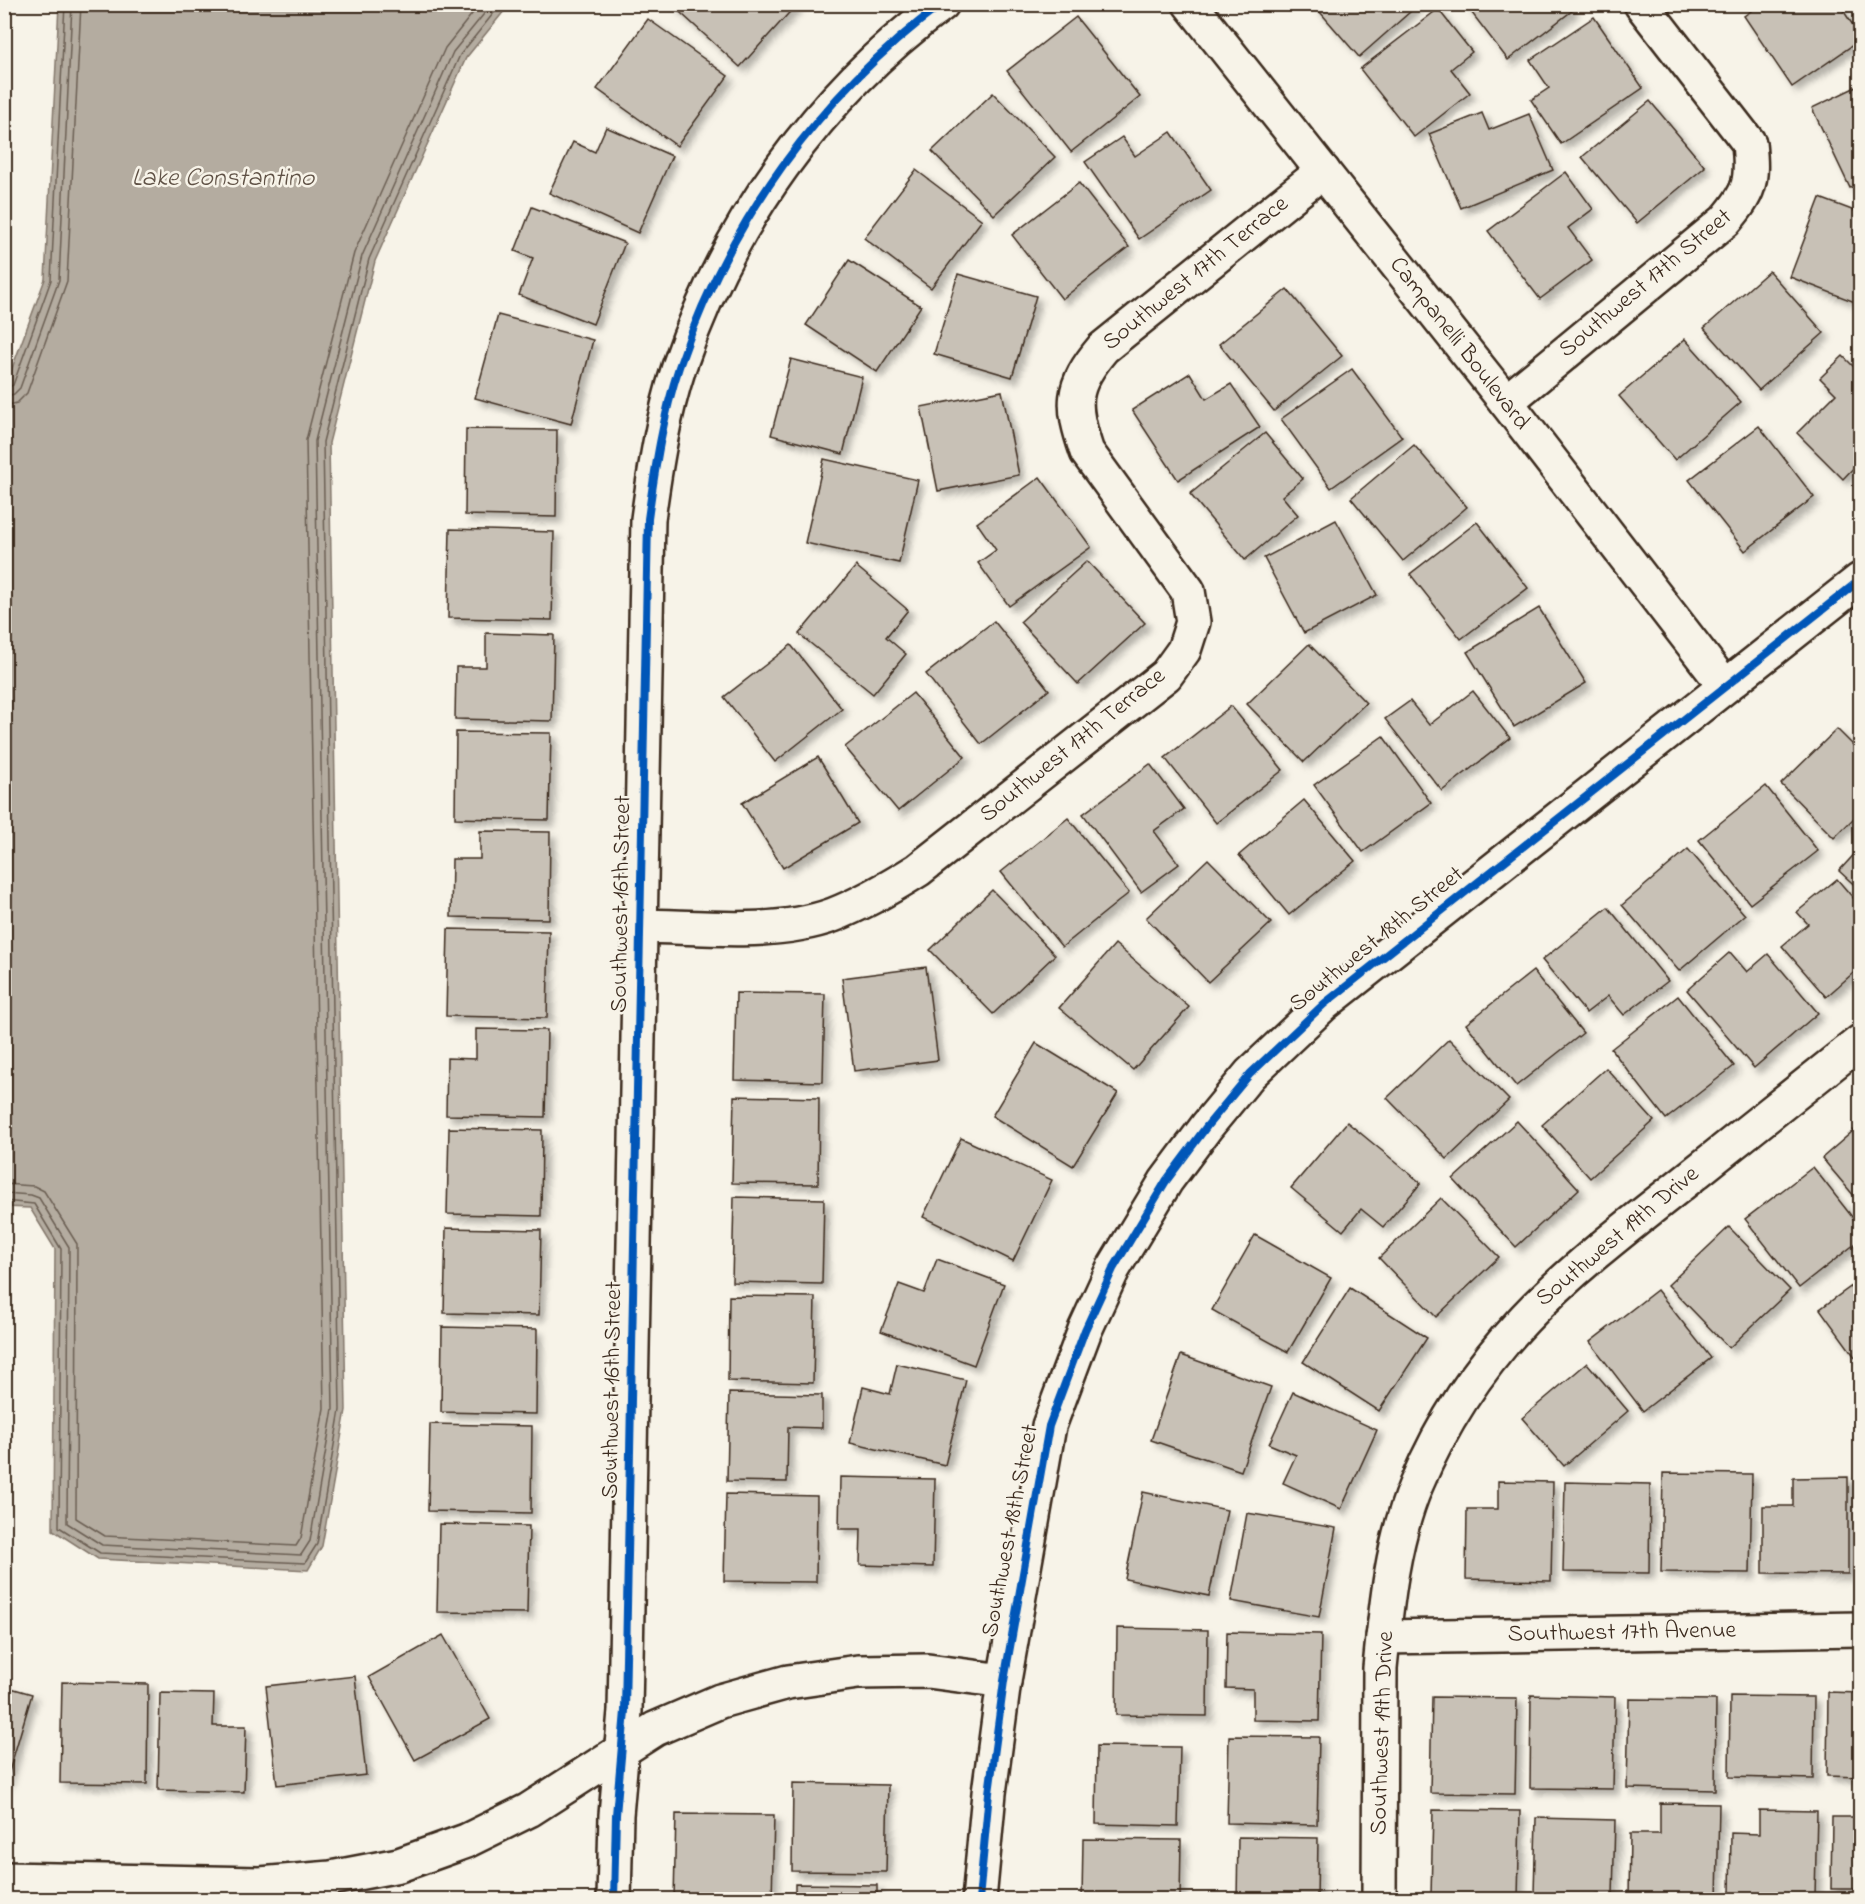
<svg xmlns="http://www.w3.org/2000/svg" width="1865" height="1904" font-family="'Indie Flower',sans-serif">
<style>
.water{fill:#b4aca0;stroke:#84786c;stroke-width:1.5}
.lines{fill:none;stroke-linecap:round;stroke-linejoin:round}
.shore{stroke:#6b5e52;stroke-width:1.5}
.building{fill:#c8c1b6;stroke:#3b2a1e;stroke-width:1.5;filter:url(#shadow)}
.street-casing{stroke:#3b2a1e;stroke-width:38}
.street{stroke:#f7f3e8;stroke-width:33}
.cycleway-casing{stroke:#f7f3e8;stroke-width:11}
.cycleway{stroke:#0057b8;stroke-width:8}
.labels{text-anchor:middle;dominant-baseline:central;stroke-width:5;stroke-linejoin:round;paint-order:stroke}
.street-label{font-size:24px;fill:#3b2a1e;stroke:#f7f3e8}
.water-label{font-size:26px;font-style:italic;fill:#5f5145;stroke:#f7f3e8}
</style>
<defs>
<filter id="shadow"><feDropShadow dx="5.5" dy="5.5" stdDeviation="3" flood-color="#0004"/></filter>
</defs>
<rect width="100%" height="100%" fill="#f7f3e8"/>
<filter id="ink" filterUnits="userSpaceOnUse"><feTurbulence type="fractalNoise" baseFrequency=".0167" numOctaves="2"/><feDisplacementMap in="SourceGraphic" scale="12" xChannelSelector="R" yChannelSelector="G"/><feConvolveMatrix kernelMatrix="1 2 1 2 8 2 1 2 1" color-interpolation-filters="sRGB"/></filter>
<g filter="url(#ink)">
<path class="water" d="M59,5H509L466,58L375,261L329,443L346,1410L322,1546L308,1570L98,1559L53,1530L55,1249L30,1208L4,1207V390L45,279Z"/>
<g class="lines">
<g class="shore">
<path d="M4,389L13,385L51,280L65,4"/>
<path d="M4,397L14,394L20,388L59,280L72,4"/>
<path d="M4,406L17,403L27,393L67,281L81,4"/>
<path d="M4,1184L34,1186L44,1191L77,1244L76,1518L105,1536L296,1546L301,1538L324,1408L306,440L354,253L445,48L480,4"/>
<path d="M4,1193L31,1195L39,1198L69,1247L67,1523L102,1545L301,1555L310,1541L333,1409L315,441L362,256L453,52L492,4"/>
<path d="M4,1201L34,1204L61,1249L59,1527L100,1553L305,1563L317,1544L340,1410L323,442L369,259L460,55L501,4"/>
</g>
</g>
<g class="building">
<path d="M671,4H797L740,67Z"/>
<path d="M1313,4H1419L1359,57Z"/>
<path d="M1465,4H1569L1573,10L1508,60Z"/>
<path d="M1761,4H1839L1860,36V40L1792,87L1744,16Z"/>
<path d="M1438,9L1472,52L1451,69L1470,93L1414,137L1360,69Z"/>
<path d="M1076,17L1140,97L1071,152L1007,71Z"/>
<path d="M1594,17L1643,88L1561,144L1531,100L1549,88L1530,60Z"/>
<path d="M648,19L728,76L677,146L597,89Z"/>
<path d="M1860,85V183L1850,188L1812,108Z"/>
<path d="M993,93L1055,157L994,215L932,151Z"/>
<path d="M1650,101L1705,167L1637,223L1582,157Z"/>
<path d="M1482,113L1489,130L1529,114L1553,170L1461,208L1429,134Z"/>
<path d="M606,127L672,156L638,233L549,193L573,142L595,152Z"/>
<path d="M1171,132L1211,190L1139,239L1085,162L1122,137L1135,156Z"/>
<path d="M916,170L982,220L931,288L864,238Z"/>
<path d="M1566,172L1593,209L1568,228L1592,260L1540,299L1488,231Z"/>
<path d="M1079,183L1129,247L1062,299L1012,235Z"/>
<path d="M1820,198L1860,213V304L1790,277Z"/>
<path d="M532,207L625,243L593,324L519,295L533,258L515,251Z"/>
<path d="M849,260L921,306L877,372L806,325Z"/>
<path d="M1769,271L1824,333L1759,390L1704,328Z"/>
<path d="M958,274L1036,296L1012,377L934,354Z"/>
<path d="M1287,289L1342,356L1274,411L1219,344Z"/>
<path d="M498,315L593,340L571,424L475,398Z"/>
<path d="M1685,339L1741,402L1675,460L1619,396Z"/>
<path d="M1843,356L1860,373V461L1843,479L1797,433L1836,394L1820,378Z"/>
<path d="M791,359L862,377L843,454L771,435Z"/>
<path d="M1352,369L1402,437L1331,488L1281,419Z"/>
<path d="M1190,373L1206,399L1231,384L1260,427L1178,480L1132,410Z"/>
<path d="M1002,391L1019,475L938,491L921,407Z"/>
<path d="M1759,426L1814,497L1745,551L1689,480Z"/>
<path d="M466,429L557,430L556,517L465,515Z"/>
<path d="M1265,433L1303,479L1282,496L1298,515L1245,560L1190,494Z"/>
<path d="M1414,445L1467,507L1403,561L1351,498Z"/>
<path d="M824,459L918,480L899,563L805,543Z"/>
<path d="M1040,477L1091,547L1009,606L978,563L996,550L977,523Z"/>
<path d="M1336,520L1377,595L1304,633L1264,558Z"/>
<path d="M1477,522L1528,588L1461,639L1410,574Z"/>
<path d="M450,529L554,532L552,620L448,618Z"/>
<path d="M1087,561L1145,623L1078,684L1020,622Z"/>
<path d="M856,566L908,610L886,637L906,654L873,694L799,634Z"/>
<path d="M1539,608L1586,683L1514,727L1467,652Z"/>
<path d="M994,621L1049,690L981,744L926,674Z"/>
<path d="M486,633L554,635L552,721L455,719L456,667H486Z"/>
<path d="M1309,644L1366,703L1304,762L1247,704Z"/>
<path d="M791,645L842,709L775,762L724,697Z"/>
<path d="M1473,691L1510,738L1442,791L1385,719L1410,701L1429,725Z"/>
<path d="M913,693L965,757L898,811L845,747Z"/>
<path d="M1231,706L1283,770L1216,823L1165,758Z"/>
<path d="M1837,729L1860,752V812L1834,838L1781,784Z"/>
<path d="M456,732L551,733L549,820L455,818Z"/>
<path d="M1383,736L1431,803L1363,852L1314,785Z"/>
<path d="M818,757L858,823L783,868L742,803Z"/>
<path d="M1150,764L1184,809L1154,831L1179,864L1141,892L1083,814Z"/>
<path d="M1766,786L1818,851L1750,904L1699,840Z"/>
<path d="M1304,800L1355,861L1289,915L1239,855Z"/>
<path d="M1068,818L1129,893L1062,947L1001,872Z"/>
<path d="M480,831L550,832L549,919L451,917L452,859H480Z"/>
<path d="M1860,848V890L1839,871Z"/>
<path d="M1688,849L1745,915L1679,971L1622,905Z"/>
<path d="M1208,859L1271,923L1208,982L1146,918Z"/>
<path d="M1837,879L1860,906V967L1826,997L1782,946L1808,924L1797,912Z"/>
<path d="M992,890L1055,955L993,1014L930,950Z"/>
<path d="M1608,907L1668,981L1624,1015L1608,996L1586,1013L1542,960Z"/>
<path d="M448,929L549,931L547,1018L446,1016Z"/>
<path d="M1115,944L1189,1007L1133,1070L1059,1008Z"/>
<path d="M1730,952L1747,972L1768,954L1818,1013L1754,1068L1687,990Z"/>
<path d="M926,967L938,1060L854,1071L842,978Z"/>
<path d="M1533,971L1583,1033L1516,1086L1466,1024Z"/>
<path d="M736,993L825,994L823,1082L734,1080Z"/>
<path d="M1678,996L1734,1066L1666,1119L1611,1049Z"/>
<path d="M476,1029L547,1030L545,1117L446,1115L447,1058L476,1059Z"/>
<path d="M1449,1039L1509,1100L1447,1159L1387,1098Z"/>
<path d="M1036,1043L1118,1093L1073,1166L992,1116Z"/>
<path d="M1606,1068L1654,1121L1590,1178L1542,1125Z"/>
<path d="M734,1096L819,1098L818,1184L732,1183Z"/>
<path d="M1517,1121L1579,1189L1516,1247L1453,1179Z"/>
<path d="M1347,1122L1421,1183L1383,1227L1361,1209L1343,1231L1291,1188Z"/>
<path d="M1860,1125V1203L1822,1158Z"/>
<path d="M449,1128L542,1130L541,1216L447,1214Z"/>
<path d="M961,1138L1052,1180L1013,1261L923,1217Z"/>
<path d="M1813,1167L1860,1227V1240L1799,1288L1745,1219Z"/>
<path d="M734,1197L824,1199L822,1284L732,1282Z"/>
<path d="M1441,1198L1499,1257L1436,1317L1379,1258Z"/>
<path d="M1729,1227L1790,1290L1729,1348L1668,1285Z"/>
<path d="M446,1228L541,1230L539,1315L444,1313Z"/>
<path d="M1255,1235L1331,1278L1288,1352L1212,1310Z"/>
<path d="M937,1259L1004,1284L974,1365L881,1331L899,1284L924,1293Z"/>
<path d="M1860,1280V1364L1820,1309Z"/>
<path d="M1350,1288L1427,1338L1379,1411L1303,1362Z"/>
<path d="M1657,1290L1711,1358L1643,1411L1590,1342Z"/>
<path d="M729,1296L815,1297L813,1383L728,1381Z"/>
<path d="M442,1327L537,1329L536,1414L441,1412Z"/>
<path d="M1181,1355L1271,1387L1241,1471L1151,1440Z"/>
<path d="M1587,1363L1628,1411L1564,1466L1522,1418Z"/>
<path d="M897,1364L966,1380L945,1465L850,1443L863,1387L890,1394Z"/>
<path d="M1293,1392L1377,1430L1341,1509L1283,1483L1296,1455L1269,1444Z"/>
<path d="M729,1393L822,1395V1428L788,1427L787,1482L727,1481Z"/>
<path d="M430,1424L532,1426L531,1513L428,1511Z"/>
<path d="M1663,1473L1752,1474L1750,1573L1661,1572Z"/>
<path d="M840,1477L935,1479L933,1567L860,1565L861,1529H839Z"/>
<path d="M1848,1477V1574L1763,1573V1506H1793V1478Z"/>
<path d="M1498,1481L1553,1482L1551,1581L1466,1579L1467,1509H1498Z"/>
<path d="M1565,1482L1650,1484L1649,1573L1563,1572Z"/>
<path d="M1143,1492L1227,1510L1209,1596L1125,1579Z"/>
<path d="M726,1494L817,1496L816,1582L724,1581Z"/>
<path d="M1247,1513L1336,1528L1319,1617L1231,1601Z"/>
<path d="M439,1524L529,1526L527,1613L437,1612Z"/>
<path d="M1117,1628L1208,1630L1207,1716L1116,1715Z"/>
<path d="M1227,1632L1321,1634L1319,1721L1253,1720V1689L1226,1688Z"/>
<path d="M443,1635L490,1719L415,1760L369,1677Z"/>
<path d="M355,1676L366,1775L277,1785L266,1686Z"/>
<path d="M62,1682L148,1684L147,1784L60,1783Z"/>
<path d="M4,1686L32,1694L6,1782H4Z"/>
<path d="M1828,1692L1860,1693V1777L1827,1776Z"/>
<path d="M160,1693L214,1694L213,1726H246L244,1792L158,1790Z"/>
<path d="M1531,1695L1615,1697L1613,1789L1530,1788Z"/>
<path d="M1730,1696L1814,1697L1813,1779L1729,1777Z"/>
<path d="M1432,1697L1517,1698L1515,1794L1430,1793Z"/>
<path d="M1629,1699L1716,1700L1715,1790L1627,1788Z"/>
<path d="M1229,1736L1319,1737L1317,1825L1227,1823Z"/>
<path d="M1097,1746L1180,1747L1178,1826L1096,1824Z"/>
<path d="M793,1783L888,1785L886,1872L792,1871Z"/>
<path d="M1660,1803L1719,1804L1717,1900L1629,1899L1630,1834H1660Z"/>
<path d="M1433,1810L1520,1811L1518,1898L1431,1896Z"/>
<path d="M1759,1810L1817,1811L1815,1896L1730,1895L1731,1833L1759,1834Z"/>
<path d="M676,1814L774,1815L772,1900L674,1899Z"/>
<path d="M1832,1817H1860V1889H1831Z"/>
<path d="M1536,1818L1615,1820L1613,1895L1534,1894Z"/>
<path d="M1238,1837L1318,1838L1317,1900H1237Z"/>
<path d="M1083,1839L1181,1840L1180,1900H1082Z"/>
<path d="M795,1884L877,1885V1900H795Z"/>
</g>
<g class="lines">
<g class="street-casing">
<g id="street">
<path d="M1190,4L1506,402L1725,686"/>
<path d="M1506,402L1725,221C1750,192 1753,182 1749,143L1641,4"/>
<path d="M642,926C703,927 775,936 833,915C864,903 891,887 918,870L1166,675L1184,650L1193,622L1188,591L1087,452C1071,405 1070,387 1103,348L1323,171"/>
<path d="M1383,1637L1860,1629"/>
<path d="M4,1879L260,1884L331,1878L399,1865L466,1841L529,1810L655,1729L720,1701L788,1682L858,1672L928,1671L1004,1681"/>
<path d="M614,1900L616,1815L625,1711L648,519C655,468 663,416 679,367C728,223 819,95 942,4"/>
<path d="M979,1900L989,1793L1004,1681L1049,1426L1085,1330L1113,1269L1166,1181L1207,1126L1250,1074L1324,1004L1860,580"/>
<path d="M1379,1900L1380,1668C1386,1607 1392,1542 1416,1485C1475,1345 1563,1277 1679,1186C1739,1138 1800,1090 1860,1042"/>
</g>
</g>
<use href="#street" class="street"/>
<g class="cycleway-casing">
<g id="cycleway">
<path d="M614,1900L616,1815L625,1711L648,519C655,468 663,416 679,367C728,223 819,95 942,4"/>
<path d="M979,1900L989,1793L1004,1681L1049,1426L1085,1330L1113,1269L1166,1181L1207,1126L1250,1074L1324,1004L1860,580"/>
</g>
</g>
<use href="#cycleway" class="cycleway"/>
</g>
</g>
<g class="labels">
<g class="street-label">
<text transform="translate(1196 274) rotate(-39)">Southwest 17th Terrace</text>
<text transform="translate(1646 284) rotate(-40)">Southwest 17th Street</text>
<text transform="translate(1459 344) rotate(52)">Campanelli Boulevard</text>
<text transform="translate(1073 746) rotate(-39)">Southwest 17th Terrace</text>
<text transform="translate(622 904) rotate(-89)">Southwest 16th Street</text>
<text transform="translate(1377 940) rotate(-39)">Southwest 18th Street</text>
<text transform="translate(1618 1237) rotate(-40)">Southwest 19th Drive</text>
<text transform="translate(613 1390) rotate(-89)">Southwest 16th Street</text>
<text transform="translate(1011 1531) rotate(-79)">Southwest 18th Street</text>
<text transform="translate(1622 1633) rotate(-1)">Southwest 17th Avenue</text>
<text transform="translate(1383 1733) rotate(-88)">Southwest 19th Drive</text>
</g>
<g class="water-label">
<text x="223" y="179">Lake Constantino</text>
</g>
</g>
<rect width="1865" height="1904" fill="none" stroke="#f7f3e8" stroke-width="24"/>
<rect x="12" y="12" width="1841" height="1880" fill="none" stroke="#3b2a1e" stroke-width="2" filter="url(#ink)"/>
</svg>
